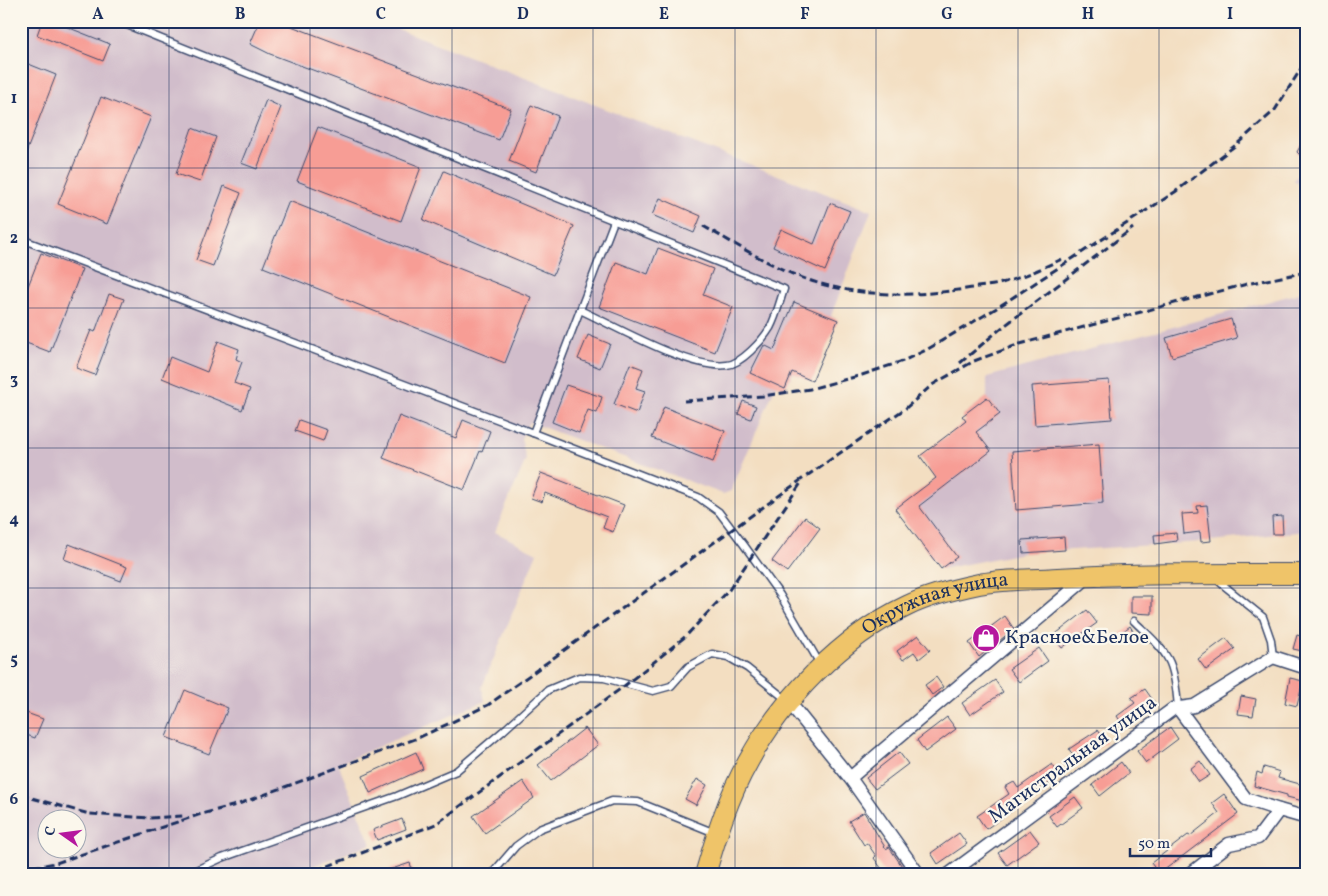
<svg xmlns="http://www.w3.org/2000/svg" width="1328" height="896" font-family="Vollkorn,serif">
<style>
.industrial{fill:#d1bdcb;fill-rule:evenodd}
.building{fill:#f79d95}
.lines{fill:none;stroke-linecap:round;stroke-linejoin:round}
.service-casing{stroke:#3b496d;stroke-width:9}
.minor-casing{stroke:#3b496d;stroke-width:15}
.trunk-casing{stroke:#3b496d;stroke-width:22}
.service{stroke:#fff;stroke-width:6}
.minor{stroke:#fff;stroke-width:12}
.trunk{stroke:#efc469;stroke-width:20}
.rail{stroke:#1b2f5e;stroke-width:3;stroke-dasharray:8 4;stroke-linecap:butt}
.grid{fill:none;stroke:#1b2f5e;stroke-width:1;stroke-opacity:0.55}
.labels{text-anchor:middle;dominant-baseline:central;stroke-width:4.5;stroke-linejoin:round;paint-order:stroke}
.street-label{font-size:20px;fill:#1b2f5e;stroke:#fbf7ec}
.poi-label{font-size:20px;fill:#1b2f5e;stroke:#fbf7ec;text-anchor:start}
.neatline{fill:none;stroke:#1b2f5e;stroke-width:2}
.grid-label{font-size:16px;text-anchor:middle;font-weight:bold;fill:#1b2f5e}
</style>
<rect width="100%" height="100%" fill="#fbf7ec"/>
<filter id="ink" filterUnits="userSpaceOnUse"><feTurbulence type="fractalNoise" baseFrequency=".02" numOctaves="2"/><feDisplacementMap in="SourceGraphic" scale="10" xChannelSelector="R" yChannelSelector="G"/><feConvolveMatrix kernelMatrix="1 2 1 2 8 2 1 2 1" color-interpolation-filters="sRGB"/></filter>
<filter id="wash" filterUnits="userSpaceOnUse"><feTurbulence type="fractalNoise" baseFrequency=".0096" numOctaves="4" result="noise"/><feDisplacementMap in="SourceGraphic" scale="20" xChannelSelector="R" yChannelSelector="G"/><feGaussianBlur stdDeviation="1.12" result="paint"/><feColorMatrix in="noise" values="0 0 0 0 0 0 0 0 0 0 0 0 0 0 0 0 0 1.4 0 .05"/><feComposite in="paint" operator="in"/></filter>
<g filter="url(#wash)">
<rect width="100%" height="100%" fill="#f3dec1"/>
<g class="industrial">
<path d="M21,21H377L871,211L831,316L838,320L812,381L793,373L785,389L776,385L731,491L723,494L529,422L521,439L526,459L495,532L537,553L482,687L485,701L338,764L371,844L289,875H21ZM48,818H78V848H48Z"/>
<path d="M1307,163V192L1294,180Z"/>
<path d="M1307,291V531L1201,542L1023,553L941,569L895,509L936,478L920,456L966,421L962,416L987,397V377Z"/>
</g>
<g id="blocks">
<g class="building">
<path d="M42,21H52L110,44L103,61L37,35Z"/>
<path d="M260,21H278L511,109L499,140L270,54L250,44Z"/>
<path d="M21,61L56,75L22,163H21Z"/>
<path d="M101,97L151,117L107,224L58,204Z"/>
<path d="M266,100L281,107L257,169L241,163Z"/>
<path d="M531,105L558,116L536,172L509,161Z"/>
<path d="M318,127L421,167L401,221L297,181Z"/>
<path d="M192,128L216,137L200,182L176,174Z"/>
<path d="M1307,134V162L1297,152Z"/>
<path d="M444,171L574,226L553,275L423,220Z"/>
<path d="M224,186L241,193L213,266L196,260Z"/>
<path d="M660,198L701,216L694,233L652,215Z"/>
<path d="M289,201L531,297L505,363L263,267Z"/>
<path d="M830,203L850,211L825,271L773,247L781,229L814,244Z"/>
<path d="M658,248L713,269L703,295L733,307L715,352L599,307L616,262L648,274Z"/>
<path d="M41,253L82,269L50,352L21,341V304Z"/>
<path d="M109,294L124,299L95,375L76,368L91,330L95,332Z"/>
<path d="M794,302L838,320L812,381L792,372L785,389L750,373L764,345L774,350Z"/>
<path d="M1231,319L1237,338L1172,357L1166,338Z"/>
<path d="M588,335L610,344L600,368L578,359Z"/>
<path d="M218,341L239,349L236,359L242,362L234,383L250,389L242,410L162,378L170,357L207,372Z"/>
<path d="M630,364L643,369L636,388L645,391L637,413L614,404Z"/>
<path d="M1109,380L1112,419L1035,425L1032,386Z"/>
<path d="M566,385L602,397L597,413L588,410L579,433L552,422Z"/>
<path d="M987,397L1000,414L976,432L991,451L919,506L957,557L941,569L895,509L936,478L920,456L966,421L962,416Z"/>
<path d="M743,401L756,406L751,419L738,414Z"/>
<path d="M664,407L725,431L713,462L652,438Z"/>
<path d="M399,416L456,438L463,420L490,431L482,452L480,451L464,490L383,458Z"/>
<path d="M299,420L327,430L323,441L295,431Z"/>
<path d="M1099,444L1103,503L1016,510L1012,451Z"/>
<path d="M541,473L624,505L613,532L603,528L607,517L545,493L542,502L531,498Z"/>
<path d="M1207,505L1211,541L1201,542L1200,532L1184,534L1182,514L1198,513L1197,506Z"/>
<path d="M1282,516L1283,534H1273L1272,517Z"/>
<path d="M805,517L820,528L787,572L772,561Z"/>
<path d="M1176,533L1177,541L1155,544L1154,535Z"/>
<path d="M1064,537L1065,550L1023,553L1022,540Z"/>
<path d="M69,544L127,567L121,581L64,559Z"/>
<path d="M1131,596H1152V614L1131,613Z"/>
<path d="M1087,610L1097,623L1062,648L1053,636Z"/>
<path d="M1005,616L1014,629L979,657L969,643Z"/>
<path d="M1130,626L1136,636L1127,642L1121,633Z"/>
<path d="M918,635L930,650L919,659L914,652L903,660L897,651Z"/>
<path d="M1297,635L1307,638V652L1293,649Z"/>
<path d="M1226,638L1235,649L1206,670L1198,659Z"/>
<path d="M1039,648L1048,661L1019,682L1009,669Z"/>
<path d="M936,677L943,687L932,695L925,685Z"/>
<path d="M1290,678L1303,681L1297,706L1285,703Z"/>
<path d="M995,680L1003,692L970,715L962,703Z"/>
<path d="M1145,689L1157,706L1125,728L1117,716L1135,703L1131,698Z"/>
<path d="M185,690L228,708L209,754L166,737Z"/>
<path d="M1241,696L1256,699L1253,716L1238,714Z"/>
<path d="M21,711L43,719L35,738L21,733Z"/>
<path d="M947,717L956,729L925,752L917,740Z"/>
<path d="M1170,727L1178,739L1146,763L1137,751Z"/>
<path d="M585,728L598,745L551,781L538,765Z"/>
<path d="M1098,730L1106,742L1076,761L1069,749Z"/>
<path d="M416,752L423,769L370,793L363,776Z"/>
<path d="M899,752L908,764L875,789L866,778Z"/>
<path d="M1200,761L1210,775L1199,782L1190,769Z"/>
<path d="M1121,762L1129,773L1100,796L1092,785Z"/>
<path d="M1052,764L1060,776L1031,796L1028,791L1008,804L1013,810L986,829L977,816L1009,794L1005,787L1014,782L1018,788Z"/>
<path d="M1264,767L1280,772L1278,778L1307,786V802L1287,797V795L1254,786L1257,772L1262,774Z"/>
<path d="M697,779L707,785L696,805L685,799Z"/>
<path d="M523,781L534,798L485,833L473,816Z"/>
<path d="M1224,794L1238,814L1159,874L1151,863L1188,835L1190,836L1219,813L1212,803Z"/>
<path d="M1075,797L1083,808L1057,827L1049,816Z"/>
<path d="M864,812L886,849L889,847L908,875H886L874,858L876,856L867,843L864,845L849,821Z"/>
<path d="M402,819L406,829L377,840L373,830Z"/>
<path d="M1030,830L1039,842L1007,865L998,853Z"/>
<path d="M959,833L967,844L938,864L931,853Z"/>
<path d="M410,863L414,875H380V873Z"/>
</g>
</g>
</g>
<g filter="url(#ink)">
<use href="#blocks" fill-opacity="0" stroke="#3b496d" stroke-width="1"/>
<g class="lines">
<g class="service-casing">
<g id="service">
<path d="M117,21L784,289C780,301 776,317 770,328C762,341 741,364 727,365C691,370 615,326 580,310"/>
<path d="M21,239L533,433L698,497L719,512L744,545L780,595L820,664"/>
<path d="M533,433L614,221"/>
<path d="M1217,580L1263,617L1271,640L1273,657"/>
<path d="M1134,621C1146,633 1160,644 1168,659C1175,671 1177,694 1178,708"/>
<path d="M185,875L222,858L397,796L456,771L503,731L548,690L579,677L604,678L653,691L671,686L688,667L712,654L728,657L747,668L788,701"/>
<path d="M491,875L516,846L539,829L612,801L638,802L715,833"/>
</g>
</g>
<g class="minor-casing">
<g id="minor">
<path d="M789,702L850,778L919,875"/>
<path d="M1178,708L1246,799L1279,810"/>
<path d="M850,778L1089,576"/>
<path d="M948,875L1173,709L1194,706L1273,657L1307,668"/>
<path d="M1189,875L1229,844L1258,838L1279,810L1307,818"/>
</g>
</g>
<g class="trunk-casing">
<g id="trunk">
<path id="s1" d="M705,875C716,837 728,797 748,762C782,699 842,637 907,606C929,595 955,589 979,584C1001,579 1034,580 1058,578C1141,573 1224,574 1307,574"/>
</g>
</g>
<use href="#service" class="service"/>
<use href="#minor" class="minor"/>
<use href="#trunk" class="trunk"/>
<g class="rail">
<path d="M703,226C737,245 782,273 818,283C868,298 922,296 972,288C982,286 993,286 1002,283C1023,277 1043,268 1062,259"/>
<path d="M960,363L999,330L1133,228"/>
<path d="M684,401L763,396L810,389L862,375L903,361L928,349L995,309L1175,192L1236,145L1275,110L1307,59"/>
<path d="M21,795L89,814L149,818L183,816"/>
<path d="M21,869L56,863L198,815L236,805L418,738L488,705L805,477L906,408L932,385L974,361L1020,344L1099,323L1251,283L1307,272"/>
<path d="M305,875L436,824L623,687L686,636L729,590L801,483"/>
</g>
</g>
</g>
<path class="grid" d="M169,21V875M310,21V875M452,21V875M593,21V875M735,21V875M876,21V875M1018,21V875M1159,21V875M21,168H1307M21,308H1307M21,448H1307M21,588H1307M21,728H1307"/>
<defs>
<g id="shop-disc" transform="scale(1.4375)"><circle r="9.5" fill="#b5179e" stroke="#fbf7ec"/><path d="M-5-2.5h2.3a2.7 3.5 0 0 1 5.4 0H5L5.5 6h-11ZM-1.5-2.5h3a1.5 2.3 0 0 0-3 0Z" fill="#fff"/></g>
</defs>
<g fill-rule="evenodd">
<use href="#shop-disc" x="986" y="638"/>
</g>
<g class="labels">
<g class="street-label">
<text stroke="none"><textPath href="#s1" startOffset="375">Окружная улица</textPath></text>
<text transform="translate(1073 760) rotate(-36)">Магистральная улица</text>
</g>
<g class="poi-label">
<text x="1005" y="638">Красное&amp;Белое</text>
</g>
</g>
<rect width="1328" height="896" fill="none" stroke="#fbf7ec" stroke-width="55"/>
<g transform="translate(62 834) rotate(284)"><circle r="24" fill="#fbf7ec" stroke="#a1a7b3"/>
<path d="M0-4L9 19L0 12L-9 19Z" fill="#b5179e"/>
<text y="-8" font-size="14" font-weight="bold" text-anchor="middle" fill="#1b2f5e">С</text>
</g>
<path d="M1130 848v8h81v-8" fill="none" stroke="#1b2f5e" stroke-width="2.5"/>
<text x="1138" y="848" font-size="15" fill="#1b2f5e" stroke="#fbf7ec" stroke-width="4" paint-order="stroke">50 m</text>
<rect x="28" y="28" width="1272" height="840" class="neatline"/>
<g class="grid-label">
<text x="98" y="19">A</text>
<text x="240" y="19">B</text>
<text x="381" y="19">C</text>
<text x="523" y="19">D</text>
<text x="664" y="19">E</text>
<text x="805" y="19">F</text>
<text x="947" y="19">G</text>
<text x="1088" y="19">H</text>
<text x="1230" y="19">I</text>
<text x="14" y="103">1</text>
<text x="14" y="243">2</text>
<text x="14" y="384">3</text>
<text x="14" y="524">4</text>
<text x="14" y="664">5</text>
<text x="14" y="804">6</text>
</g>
</svg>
